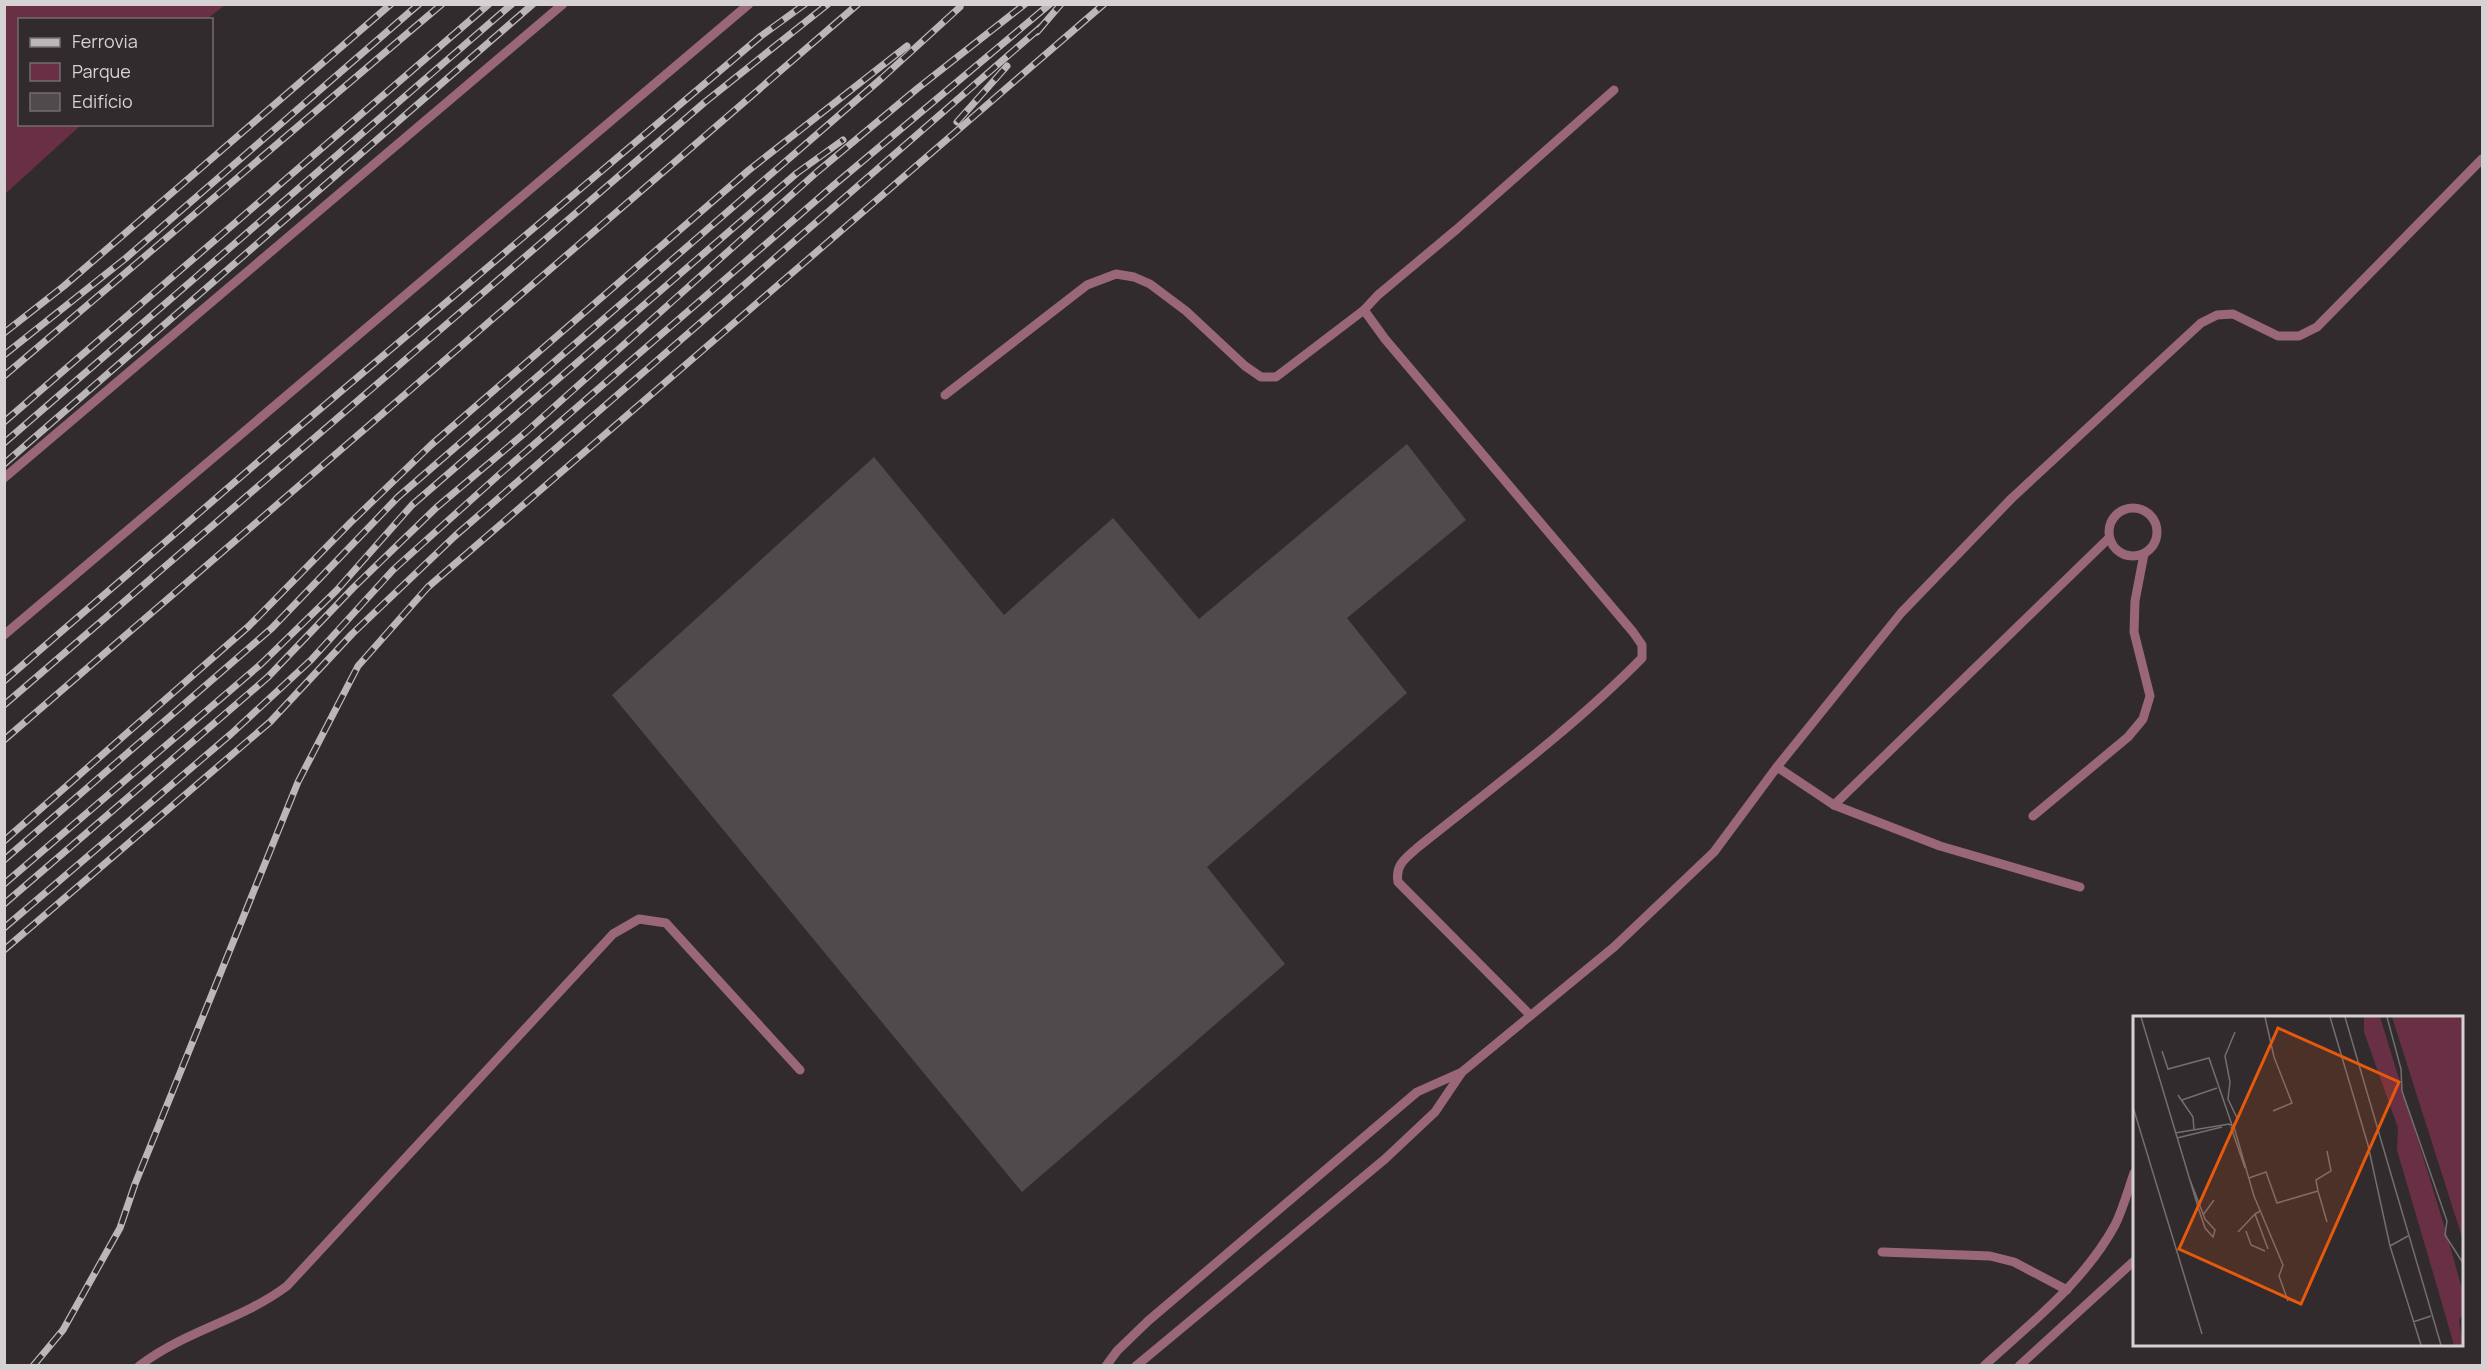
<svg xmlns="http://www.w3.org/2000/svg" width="2487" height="1370" font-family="Manrope,sans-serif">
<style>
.green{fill:#693045}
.building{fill:#514a4c}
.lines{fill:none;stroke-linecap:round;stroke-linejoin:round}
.service{stroke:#9a6778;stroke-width:9}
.rail-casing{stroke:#bbb7b8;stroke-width:7}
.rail{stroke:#312b2d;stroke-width:4.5;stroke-dasharray:14;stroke-linecap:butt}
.inset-road{fill:none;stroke:#736e6f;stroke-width:1.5}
.view{fill:#e8590c;fill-opacity:0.15;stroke:#e8590c;stroke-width:3}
.inset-edge{fill:none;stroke:#d6d2d3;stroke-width:3}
</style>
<rect width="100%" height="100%" fill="#312b2d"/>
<path class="green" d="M5,4H225V5L207,19L20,20V124L81,125L5,194Z"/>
<path class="building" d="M1407,444L1466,520L1347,618L1407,693L1207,867L1285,964L1022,1192L612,695L874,457L1004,615L1113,518L1199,619Z"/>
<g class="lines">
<g class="service">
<path d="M945,395L1087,285L1116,274L1134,277L1150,284L1186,311L1245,366L1261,377H1276L1364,310"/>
<path d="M4,478L563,4"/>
<circle cx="2133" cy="532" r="24"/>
<path d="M4,635L749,4"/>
<path d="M1777,767L1834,805L2109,538"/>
<path d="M1834,805L1940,846L2080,887"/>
<path d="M2033,816L2128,737L2143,719L2150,696L2134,632L2135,601L2144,554"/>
<path d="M1530,1015L1398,882C1395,865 1405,859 1417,848C1493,787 1573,728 1642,658V645L1633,632L1385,339L1364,310L1378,295L1457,229L1614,90"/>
<path d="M1882,1252L1990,1256L2014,1262L2067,1290"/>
<path d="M139,1366C186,1330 242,1320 287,1286L613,934L639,919L666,923L800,1070"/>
<path d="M1106,1366L1117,1351L1148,1321L1417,1092L1462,1072L1614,947L1714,852L1777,767L1901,613L2012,498L2201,323L2217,315L2233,314L2278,336H2299L2317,327L2482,159"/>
<path d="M1136,1366L1385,1159L1435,1112L1462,1072"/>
<path d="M1984,1366C2032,1322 2084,1282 2115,1225C2123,1209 2128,1190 2134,1173"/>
<path d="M2019,1366L2134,1261"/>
</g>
<g class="rail-casing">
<g id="rail">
<path d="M1037,32L1061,4"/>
<path d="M957,122L1007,66"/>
<path d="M4,333L64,286L391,4"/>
<path d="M4,355L126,258L419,4"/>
<path d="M4,376L442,4"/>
<path d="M4,422L489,4"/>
<path d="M4,443L512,4"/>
<path d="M4,464L533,4"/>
<path d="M4,681L287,437L761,36L805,4"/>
<path d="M4,705L705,102L828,4"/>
<path d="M4,740L858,4"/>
<path d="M4,841L249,626L350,523L431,445L749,170L907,46"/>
<path d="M4,860L272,628L398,497L882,78L960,7"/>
<path d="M4,884L261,664L337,590L412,505L797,173L843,140"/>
<path d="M4,904L268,677L353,588L437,507L526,432L817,172L918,88L1025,4"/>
<path d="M4,928L231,734L311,660L393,570L501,473L834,185L1050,4"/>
<path d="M4,950L270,722L352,634L455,536L1041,27"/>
<path d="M33,1366L63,1330L120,1228L135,1184L298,782L358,666L428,587L1104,4"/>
</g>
</g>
<use href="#rail" class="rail"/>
</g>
<g transform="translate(2133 1016)">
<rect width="330" height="330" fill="#312b2d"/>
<path d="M231,1H247L311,209L330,276V298L326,304L330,329H321L308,284L264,134L265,112L231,16ZM259,1H330V224Z" fill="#693045"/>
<path class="inset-road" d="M8,1L65,191L72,212L80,221L82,214L72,203L57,164M132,1L141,41L159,87L140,95M197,1L235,129L257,230L288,329M212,1L308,329M254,1L268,53L269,75L314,205L312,219L330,247M29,35L35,53L76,42L99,109M45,79L60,101L61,114M49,84L84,72M0,91L69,318M100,110L104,102L95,83L97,66L92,40L102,16M98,111L112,152M42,117L96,108L101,111L121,180L150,249L146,260L155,285M44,122L89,111M116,162L133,156L144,187L185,175L194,206M185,175L183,164L198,155L194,135M127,195L122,198L135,233M70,199L81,184M113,215L118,229L132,235M105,216L122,198M257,230L275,220M280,306L298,300"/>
<path class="view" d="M145,12L266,66L168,288L46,233Z"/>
<rect width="330" height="330" class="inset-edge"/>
</g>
<rect width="2487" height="1370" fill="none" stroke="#d6d2d3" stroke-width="12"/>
<rect x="18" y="18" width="195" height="108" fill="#312b2d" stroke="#736e6f" stroke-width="1.5"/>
<rect x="30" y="38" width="30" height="9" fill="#bbb7b8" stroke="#736e6f" stroke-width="1.5"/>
<text x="72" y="48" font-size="18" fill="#d6d2d3">Ferrovia</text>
<rect x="30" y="63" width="30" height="18" fill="#693045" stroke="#736e6f" stroke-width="1.5"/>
<text x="72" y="78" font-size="18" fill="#d6d2d3">Parque</text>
<rect x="30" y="93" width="30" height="18" fill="#514a4c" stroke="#736e6f" stroke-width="1.5"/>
<text x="72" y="108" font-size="18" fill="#d6d2d3">Edifício</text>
</svg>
